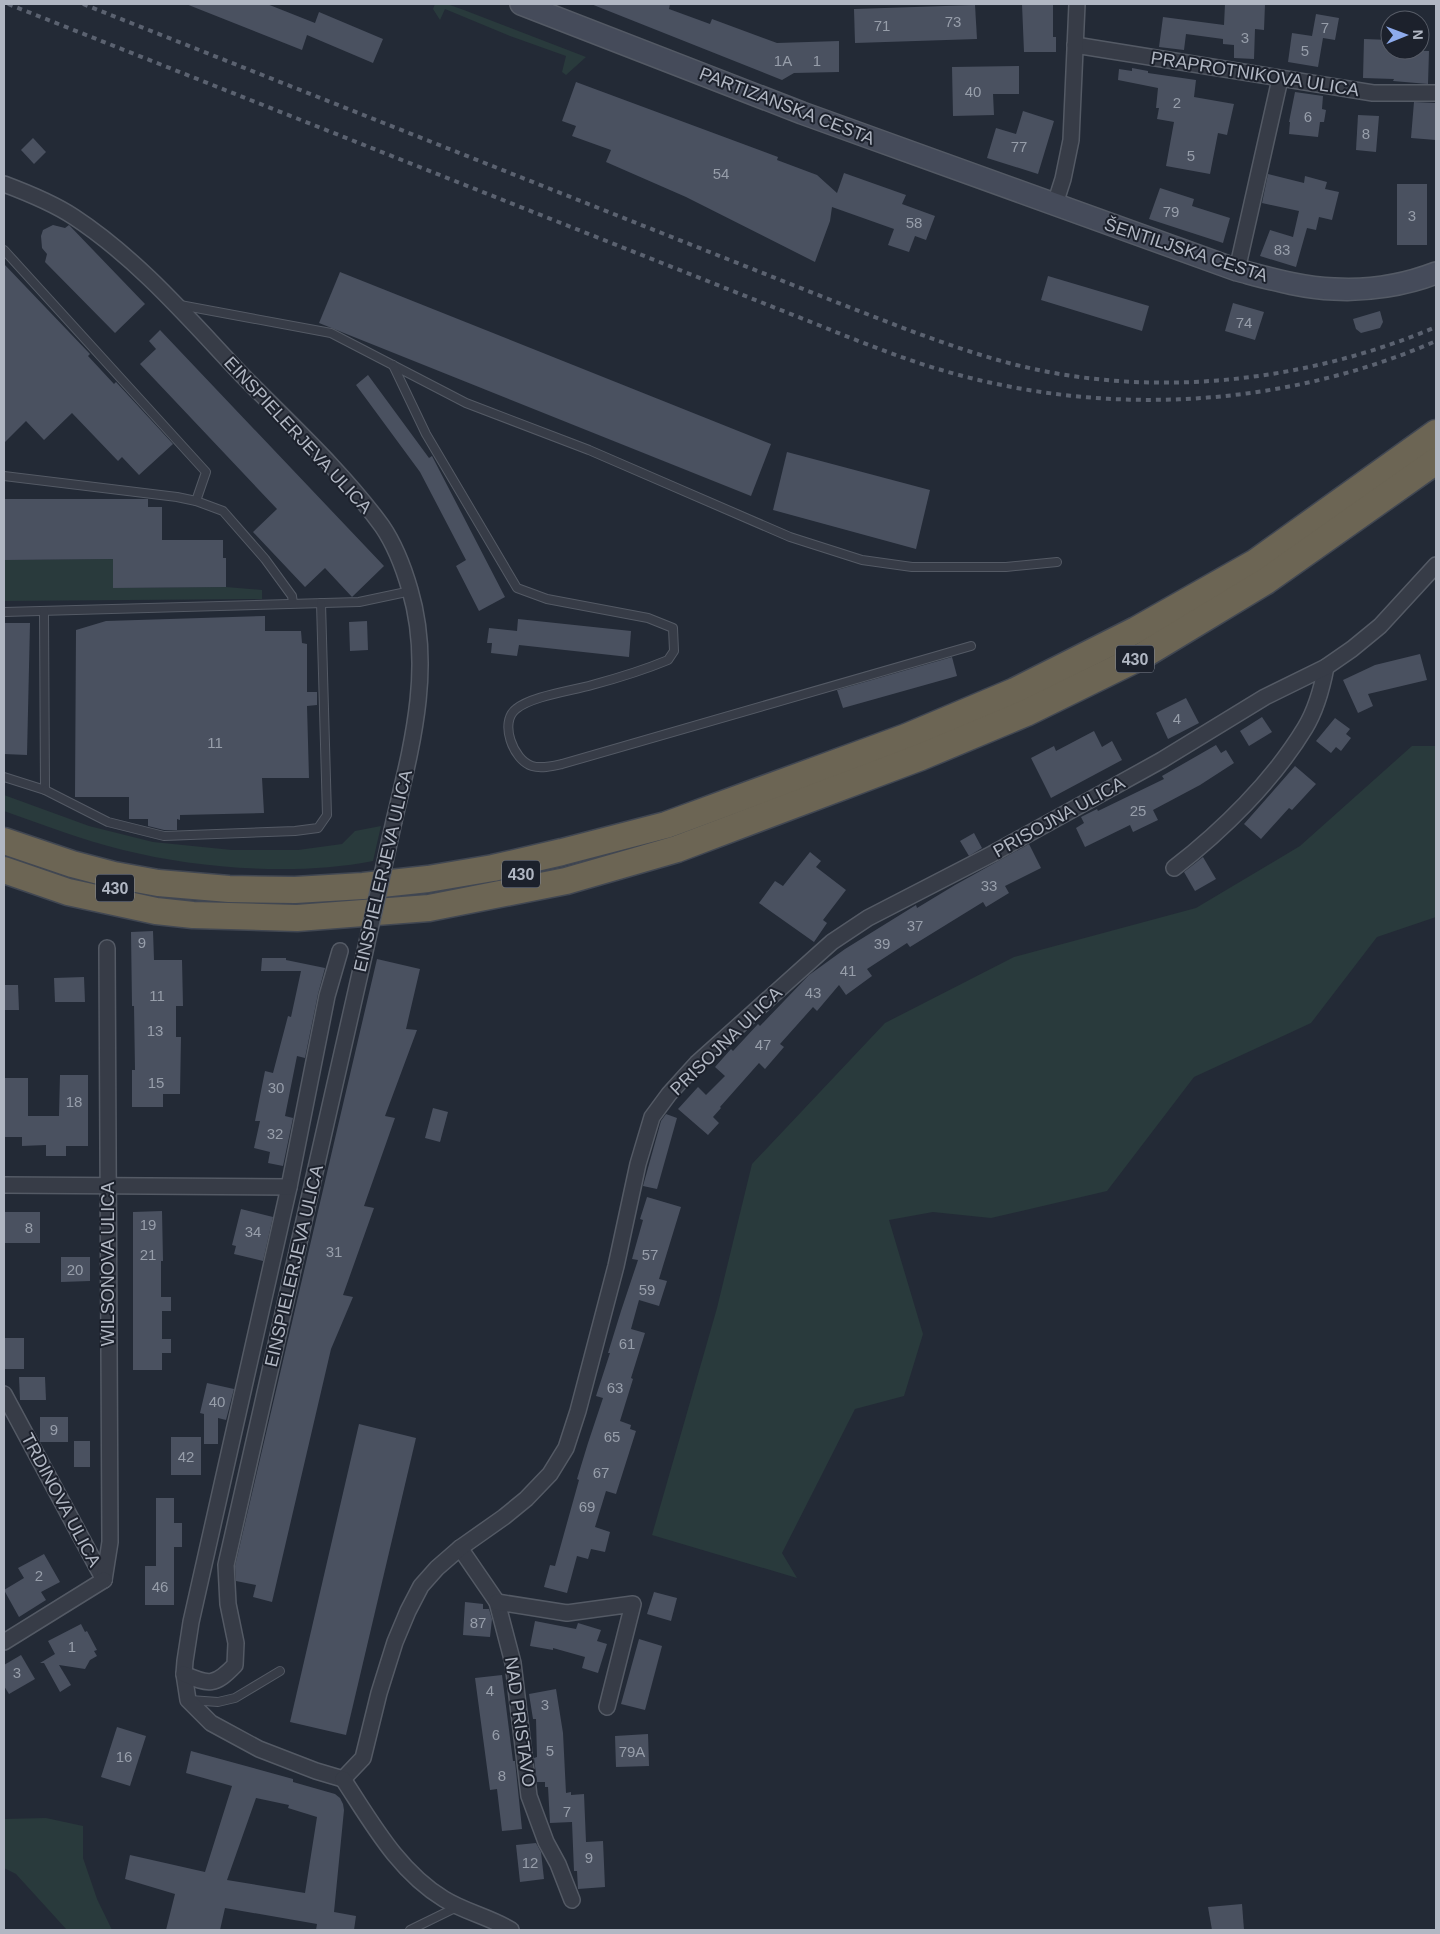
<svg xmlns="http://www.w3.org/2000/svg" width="1440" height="1934" font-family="Helvetica,sans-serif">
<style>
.green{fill:#293a3c}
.building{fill:#4a5160;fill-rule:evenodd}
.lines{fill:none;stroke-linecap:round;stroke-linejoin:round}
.lane-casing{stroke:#545a65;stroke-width:10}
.street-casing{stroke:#545a65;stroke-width:18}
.secondary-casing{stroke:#545a65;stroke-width:24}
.highway-casing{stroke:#414752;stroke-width:29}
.lane{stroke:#373c47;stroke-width:8}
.street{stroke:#373c47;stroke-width:15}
.secondary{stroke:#454b5a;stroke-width:21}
.highway{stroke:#6c6554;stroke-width:26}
.rail{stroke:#5b6270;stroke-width:4;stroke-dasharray:5 5;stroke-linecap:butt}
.street-bridge-casing{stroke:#545a65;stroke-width:18;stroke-linecap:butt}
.street-bridge{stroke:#373c47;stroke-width:15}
.labels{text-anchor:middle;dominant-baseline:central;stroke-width:4;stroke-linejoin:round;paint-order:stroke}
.number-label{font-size:15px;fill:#979eaa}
.shield{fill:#1c212c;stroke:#848a96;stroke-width:1}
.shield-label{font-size:16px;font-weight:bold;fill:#b1b7c3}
.street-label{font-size:18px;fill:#b1b7c3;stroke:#1c212c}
</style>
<rect width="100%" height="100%" fill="#232a36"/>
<g class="green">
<path d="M435,4H447L464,10L586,57L566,75L562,72L566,56L510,36L445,9L440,20L433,9Z"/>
<path d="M113,559V588L226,587L262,590V599L4,601V560Z"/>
<path d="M1412,746H1436V917L1377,937L1311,1023L1194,1077L1107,1191L991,1218L933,1212L889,1220L923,1334L904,1396L855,1409L782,1553L797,1578L652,1535L717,1308L752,1164L885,1023L1014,957L1196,908L1300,846Z"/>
<path d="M4,795L89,826L153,842L232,850H298L342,844L355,831L381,826L373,861C296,876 200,869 123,850C83,840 43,825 4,811Z"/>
<path d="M46,1818L83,1826V1858L97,1899L112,1930H67L16,1874L4,1868V1819Z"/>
</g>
<g class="building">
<path d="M186,4H267L315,23L319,12L383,39L373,63L307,35L302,50Z"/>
<path d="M591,4H670L669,9L710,24L712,19L777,43L839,41V72L794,73L782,80Z"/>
<path d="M1022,4H1053V37H1056V52H1024Z"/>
<path d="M1225,4H1265L1264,30L1255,29L1254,59L1234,58V45L1223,44V39L1186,34L1184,50L1159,47L1163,17L1224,25Z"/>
<path d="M975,5L977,39L855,43L854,9Z"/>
<path d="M1316,14L1339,18L1335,40L1323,38L1318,67L1288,62L1292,33L1312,36Z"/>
<path d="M1364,39L1390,40V50L1429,51L1428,84L1393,81L1394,79L1363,78Z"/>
<path d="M1019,66V94H993L994,115L953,116L952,67Z"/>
<path d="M1132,68L1148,71V73L1196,80L1194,97L1234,104L1227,135L1218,133L1210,174L1166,166L1174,122L1157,119L1159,108H1156L1158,88L1118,80L1119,69L1132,71Z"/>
<path d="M576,82L778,157L777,160L817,175L837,193L844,173L906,195L902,204L935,216L926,240L915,236L909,252L888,245L894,229L832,207L830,221L815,262L686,197L606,162L611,150L572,136L576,126L562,121Z"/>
<path d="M1295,92L1323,96L1322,109L1326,110L1324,122H1320L1318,137L1289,134L1290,122H1289Z"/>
<path d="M1414,102L1436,103V140L1411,138Z"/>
<path d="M1023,111L1054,121L1038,174L987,158L996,128L1016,134Z"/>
<path d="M1358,115L1379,116L1376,152L1356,150Z"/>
<path d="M33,138L46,152L34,164L21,150Z"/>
<path d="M1268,174L1304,183L1305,176L1327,182L1325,189L1339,192L1332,220L1319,217L1316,230L1307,228L1296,267L1260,256L1270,230L1293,237L1299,211L1262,203Z"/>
<rect x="1397" y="184" width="30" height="61"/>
<path d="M1160,188L1194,199L1192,206L1230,218L1223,243L1149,219Z"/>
<path d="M53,225L65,228L69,225L145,304L115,333L45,262L47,254L42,248L41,236L43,230Z"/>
<path d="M4,264L90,354L88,356L114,384L116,382L173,444L139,475L122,457L118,461L72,413L44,440L26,421L4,443Z"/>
<path d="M340,272L771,444L751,496L319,323Z"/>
<path d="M1048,276L1149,306L1142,331L1041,300Z"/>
<path d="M1233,303L1264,312L1255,340L1225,331Z"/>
<path d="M1380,311L1383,322L1380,328L1361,333L1356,329L1353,319Z"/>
<path d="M160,330L384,566L352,597L325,568L305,587L253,532L277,509L140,364L156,349L149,341Z"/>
<path d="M368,375L429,458L432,456L505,597L479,611L456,566L466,560L420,472L356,385Z"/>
<path d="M787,452L930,490L916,549L773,510Z"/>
<path d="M4,499H148V507H162V540H223V558H226V587L113,588V559L4,560Z"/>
<path d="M265,616V631H301L302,643L307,644V692H317V705L307,706L309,778H262L264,813L180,815V820L177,819V830H164L148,826V819H129V797H75L76,630L106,621Z"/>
<path d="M518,619L631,631L629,657L519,645L517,656L491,653L492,643H487L489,628L517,631Z"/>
<path d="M367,621L368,650L350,651L349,622Z"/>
<path d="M4,623H30L27,755L4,754Z"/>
<path d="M1420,654L1427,680L1368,694L1373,706L1358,713L1343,680L1375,665Z"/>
<path d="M952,657L957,676L843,708L837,690Z"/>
<path d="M1186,698L1199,723L1168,739L1156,713Z"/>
<path d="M1262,717L1272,732L1249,746L1240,731Z"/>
<path d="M1335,718L1350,729L1346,734L1351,738L1341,751L1336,747L1331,753L1316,741Z"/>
<path d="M1094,731L1102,747L1112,741L1122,760L1051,798L1031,758L1054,746L1056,751Z"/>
<path d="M1216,745L1221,753L1226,750L1234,763L1200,785L1153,810L1158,820L1133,832L1130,825L1085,847L1076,828L1084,823L1081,817L1097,809L1098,811L1164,779L1162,776Z"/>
<path d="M1295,766L1316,784L1292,810L1289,808L1261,839L1244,824Z"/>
<path d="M974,833L982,848L969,856L960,841Z"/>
<path d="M1029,844L1041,868L1005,886L1009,893L986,907L983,902L910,947L907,943L867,969L872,976L846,995L839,985L817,1011L813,1007L780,1044L784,1047L765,1069L759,1063L720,1107L721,1108L713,1117L719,1123L708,1135L678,1109L698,1087L706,1095L725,1076L715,1067L731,1049L733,1051L758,1024L760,1026L809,975L845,949L916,905L917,908L955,885Z"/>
<path d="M810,852L821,861L816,867L846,890L823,920L827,923L814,942L759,903L775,881L783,886Z"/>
<path d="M1203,857L1216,879L1195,891L1184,872Z"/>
<path d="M153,931L154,960H182L183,1006H176V1037H181L180,1094H163V1107H132V1070H135L134,1006H132L131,932Z"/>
<path d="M262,958H286V960L325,968L318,994L305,1058L297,1056L285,1116L293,1118L283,1166L268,1163L270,1152L254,1148L260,1121H255L265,1071L273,1073L288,1016L291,1017L301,971H261Z"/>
<path d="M377,959L420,969L406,1029L417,1030L385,1116L395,1118L364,1206L374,1208L343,1295L353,1297L331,1349L272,1602L253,1597L256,1585L236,1581L235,1566Z"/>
<path d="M84,977L85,1002H55L54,978Z"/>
<path d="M4,985H18L19,1010H4Z"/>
<path d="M60,1075H88V1146H66V1156H46V1145L22,1146V1137H4V1078H28V1116H59Z"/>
<path d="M433,1108L448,1112L440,1142L425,1138Z"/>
<path d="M666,1114L677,1118L657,1189L643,1186L661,1121Z"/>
<path d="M647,1197L681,1207L659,1279L667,1281L659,1306L639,1300L631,1329L645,1333L631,1378L633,1379L620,1421L631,1425L630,1429L636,1431L616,1494L606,1491L595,1527L610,1532L605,1552L591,1549L588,1559L577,1556L567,1593L544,1587L550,1565L555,1566L579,1480L577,1479L588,1443L603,1398L596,1396L610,1353H608L621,1311L638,1260L632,1259L643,1220L640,1219Z"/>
<path d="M241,1209L273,1217L263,1261L234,1254L236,1246L232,1245Z"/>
<path d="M162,1211L163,1261H161V1297H171V1311H162V1339H171V1353H162V1370H133V1212Z"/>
<rect x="4" y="1212" width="36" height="31"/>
<path d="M61,1257H90V1281L61,1282Z"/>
<path d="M4,1338H24V1369H5Z"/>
<path d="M19,1377H45L46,1400H20Z"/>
<path d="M207,1383L234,1389L226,1420L218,1418V1444H204V1414L200,1413Z"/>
<rect x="40" y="1417" width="28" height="25"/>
<path d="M359,1424L416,1438L346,1735L290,1722Z"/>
<rect x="171" y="1437" width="30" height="38"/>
<rect x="74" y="1441" width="16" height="26"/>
<path d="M156,1498H174V1523H182V1547H174V1605H145V1566H156Z"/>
<path d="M44,1554L60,1582L41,1592L46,1600L19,1617L4,1590L24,1578L18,1568Z"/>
<path d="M654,1592L677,1598L671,1621L647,1614Z"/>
<path d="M465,1602L483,1604V1609H489L492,1619L490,1637L463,1635Z"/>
<path d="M535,1621L576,1629L578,1623L601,1630L597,1641L607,1644L598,1673L582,1668L585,1657L553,1648V1650L530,1646Z"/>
<path d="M81,1624L85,1632L87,1631L97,1650L94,1651L97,1656L90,1660L85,1669L59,1665L71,1685L60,1692L44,1663H40L55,1654L48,1641Z"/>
<path d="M639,1639L662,1646L645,1710L621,1704Z"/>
<path d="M21,1655L35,1679L9,1694L4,1686V1665Z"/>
<path d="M502,1675L513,1761H515L522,1829L502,1831L497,1789L490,1790L475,1678Z"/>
<path d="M556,1689L563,1733L566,1793L571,1792V1795L584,1794L586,1842L603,1841L605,1887L578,1889L577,1871H574L572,1822L550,1823L548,1787H545V1782H537L534,1758L537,1757L536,1719H533L529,1694Z"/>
<path d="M117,1727L146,1736L130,1786L101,1777Z"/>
<path d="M648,1734L649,1766L616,1767L615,1736Z"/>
<path d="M191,1751L293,1779V1782L335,1794L340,1798L343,1804L344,1810L334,1912L356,1916L354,1930H316L317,1924L225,1908L220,1930H166L175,1894L125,1879L130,1855L205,1872L232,1786L186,1773ZM256,1798L289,1805L288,1808L317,1817L305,1893L227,1880Z"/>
<path d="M536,1843L541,1852L544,1879L520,1882L516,1845Z"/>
<path d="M1242,1904L1244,1930H1212L1208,1907Z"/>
</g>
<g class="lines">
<g class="lane-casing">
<g id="lane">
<path d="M4,250L206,472L196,501"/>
<path d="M180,305L331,333L466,403L589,450L790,537L862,560L912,567H1006L1057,562"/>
<path d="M393,365L426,434L517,588L547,599L648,618L673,628L674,651L668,660C644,670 618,678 592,685C571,691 532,696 516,709C499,722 513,760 532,766C541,769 553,766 562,764L971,646"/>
<path d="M4,476L177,497L196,501L223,511L265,559L292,596L293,603"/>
<path d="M4,612L359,602L411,591"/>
<path d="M4,777L45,790L44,611"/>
<path d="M45,790L108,822L164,836L295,831L318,828L327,815L321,603"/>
<path d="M190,1700L218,1702L235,1698L280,1671"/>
<path d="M410,1930L457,1907"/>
</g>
</g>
<g class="street-casing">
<g id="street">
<path d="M1075,45L1373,93H1436"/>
<path d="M4,184C28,193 53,203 74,217C138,259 190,320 242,375C290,424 342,471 382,526C395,545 404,569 410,590C433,668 412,745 394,821"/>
<path d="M1055,204L1063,179L1071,140L1077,4"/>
<path d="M1237,270L1280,79"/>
<path d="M1174,868C1222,831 1273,781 1305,728C1316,710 1322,688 1326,667"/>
<path d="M340,951L327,996L289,1187L191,1622L185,1661L184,1674L188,1700L211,1723L259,1749L316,1771L343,1779"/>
<path d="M4,1185L289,1187"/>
<path d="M4,1394L104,1580"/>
<path d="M460,1548L497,1602L513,1663L529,1796L546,1842L558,1864L572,1900"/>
<path d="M104,1580L110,1542L107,948"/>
<path d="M497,1602L567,1613L633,1604L607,1707"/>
<path d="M4,1642L104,1580"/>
<path d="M184,1674C209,1685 215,1686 235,1665L236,1643L228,1604L226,1565L364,956"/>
<path d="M343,1779L363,1758L379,1693L395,1642L408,1611L421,1586L437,1568L460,1548L504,1517L526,1499L550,1474L566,1448L578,1411L616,1266L638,1164L652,1117L669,1094L697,1063L832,942L868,918L992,854L1162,760L1265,697L1326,667L1352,649L1380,626L1436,565"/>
<path d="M343,1779C372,1823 398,1871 444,1899C465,1912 490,1917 511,1930"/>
</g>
</g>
<g class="secondary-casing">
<path id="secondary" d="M521,4L802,113L1237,270C1268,278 1302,288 1334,289C1368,291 1405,285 1436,273"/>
</g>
<g class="highway-casing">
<g id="highway">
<path d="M4,841L72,864L114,875L158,883L229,889L295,890L363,886L428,879L493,868L562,852L666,825L906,737L1015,691L1136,630L1256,562L1436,433"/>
<path d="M4,870L68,892L156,911L193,915L297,918L429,908L566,881L677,849L921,757L1026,713L1142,656L1266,581L1436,461"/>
</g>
</g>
<use href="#lane" class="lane"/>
<use href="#street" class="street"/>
<use href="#secondary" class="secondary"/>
<use href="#highway" class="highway"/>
<g class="rail">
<path d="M8,4L816,324C863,343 910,362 959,375C1116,417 1287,406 1436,341"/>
<path d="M83,4L841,304C893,324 945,345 998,360C1141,401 1301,384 1436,327"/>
</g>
<g class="street-bridge-casing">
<path id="street-bridge" d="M364,956L394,821"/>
</g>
<use href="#street-bridge" class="street-bridge"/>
</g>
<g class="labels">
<g class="number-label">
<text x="953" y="21">73</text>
<text x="882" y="25">71</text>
<text x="1325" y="27">7</text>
<text x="1245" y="37">3</text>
<text x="1305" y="50">5</text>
<text x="783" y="60">1A</text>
<text x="817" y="60">1</text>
<text x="973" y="91">40</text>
<text x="1177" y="102">2</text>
<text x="1308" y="116">6</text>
<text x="1366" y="133">8</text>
<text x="1019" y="146">77</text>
<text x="1191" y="155">5</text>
<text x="721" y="173">54</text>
<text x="1171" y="211">79</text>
<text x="1412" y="215">3</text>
<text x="914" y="222">58</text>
<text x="1282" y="249">83</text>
<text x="1244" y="322">74</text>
<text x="1177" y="718">4</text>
<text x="215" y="742">11</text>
<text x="1138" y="810">25</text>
<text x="989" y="885">33</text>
<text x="915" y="925">37</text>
<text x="142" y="942">9</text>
<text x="882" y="943">39</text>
<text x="848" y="970">41</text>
<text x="813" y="992">43</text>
<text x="157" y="995">11</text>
<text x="155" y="1030">13</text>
<text x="763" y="1044">47</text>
<text x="156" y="1082">15</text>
<text x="276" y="1087">30</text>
<text x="74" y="1101">18</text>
<text x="275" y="1133">32</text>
<text x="148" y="1224">19</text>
<text x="29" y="1227">8</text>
<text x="253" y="1231">34</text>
<text x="334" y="1251">31</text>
<text x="148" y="1254">21</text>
<text x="650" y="1254">57</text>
<text x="75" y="1269">20</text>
<text x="647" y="1289">59</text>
<text x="627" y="1343">61</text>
<text x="615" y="1387">63</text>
<text x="217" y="1401">40</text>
<text x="54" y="1429">9</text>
<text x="612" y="1436">65</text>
<text x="186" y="1456">42</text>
<text x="601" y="1472">67</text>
<text x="587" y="1506">69</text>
<text x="39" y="1575">2</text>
<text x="160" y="1586">46</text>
<text x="478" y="1622">87</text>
<text x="72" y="1646">1</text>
<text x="17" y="1672">3</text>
<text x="490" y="1690">4</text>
<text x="545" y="1704">3</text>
<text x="496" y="1734">6</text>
<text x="550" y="1750">5</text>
<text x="632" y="1751">79A</text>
<text x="124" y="1756">16</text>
<text x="502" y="1775">8</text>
<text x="567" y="1811">7</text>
<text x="589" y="1857">9</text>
<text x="530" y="1862">12</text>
</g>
<g class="shield">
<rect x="1116" y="645.5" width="38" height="27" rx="4"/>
<rect x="502" y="860.5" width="38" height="27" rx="4"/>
<rect x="96" y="874.5" width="38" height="27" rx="4"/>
</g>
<g class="shield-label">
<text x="1135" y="659">430</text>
<text x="521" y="874">430</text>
<text x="115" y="888">430</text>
</g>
<g class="street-label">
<text transform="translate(1255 74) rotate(9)">PRAPROTNIKOVA ULICA</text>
<text transform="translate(787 106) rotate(21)">PARTIZANSKA CESTA</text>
<text transform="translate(1186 250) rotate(18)">ŠENTILJSKA CESTA</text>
<text transform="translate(298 435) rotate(47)">EINSPIELERJEVA ULICA</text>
<text transform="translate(1059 817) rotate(-29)">PRISOJNA ULICA</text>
<text transform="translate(383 871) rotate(-77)">EINSPIELERJEVA ULICA</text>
<text transform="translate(726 1041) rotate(-44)">PRISOJNA ULICA</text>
<text transform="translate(108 1264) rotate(-90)">WILSONOVA ULICA</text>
<text transform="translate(294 1266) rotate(-77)">EINSPIELERJEVA ULICA</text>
<text transform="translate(61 1500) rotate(62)">TRDINOVA ULICA</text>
<text transform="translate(520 1722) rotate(82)">NAD PRISTAVO</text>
</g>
</g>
<rect width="1440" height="1934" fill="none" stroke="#b1b7c3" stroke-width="10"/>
<g transform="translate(1405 35) rotate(89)"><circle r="24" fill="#1c212c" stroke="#585d68"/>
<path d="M0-4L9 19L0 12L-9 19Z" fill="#8eabec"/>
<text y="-8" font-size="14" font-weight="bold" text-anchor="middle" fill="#b1b7c3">N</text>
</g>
</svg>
